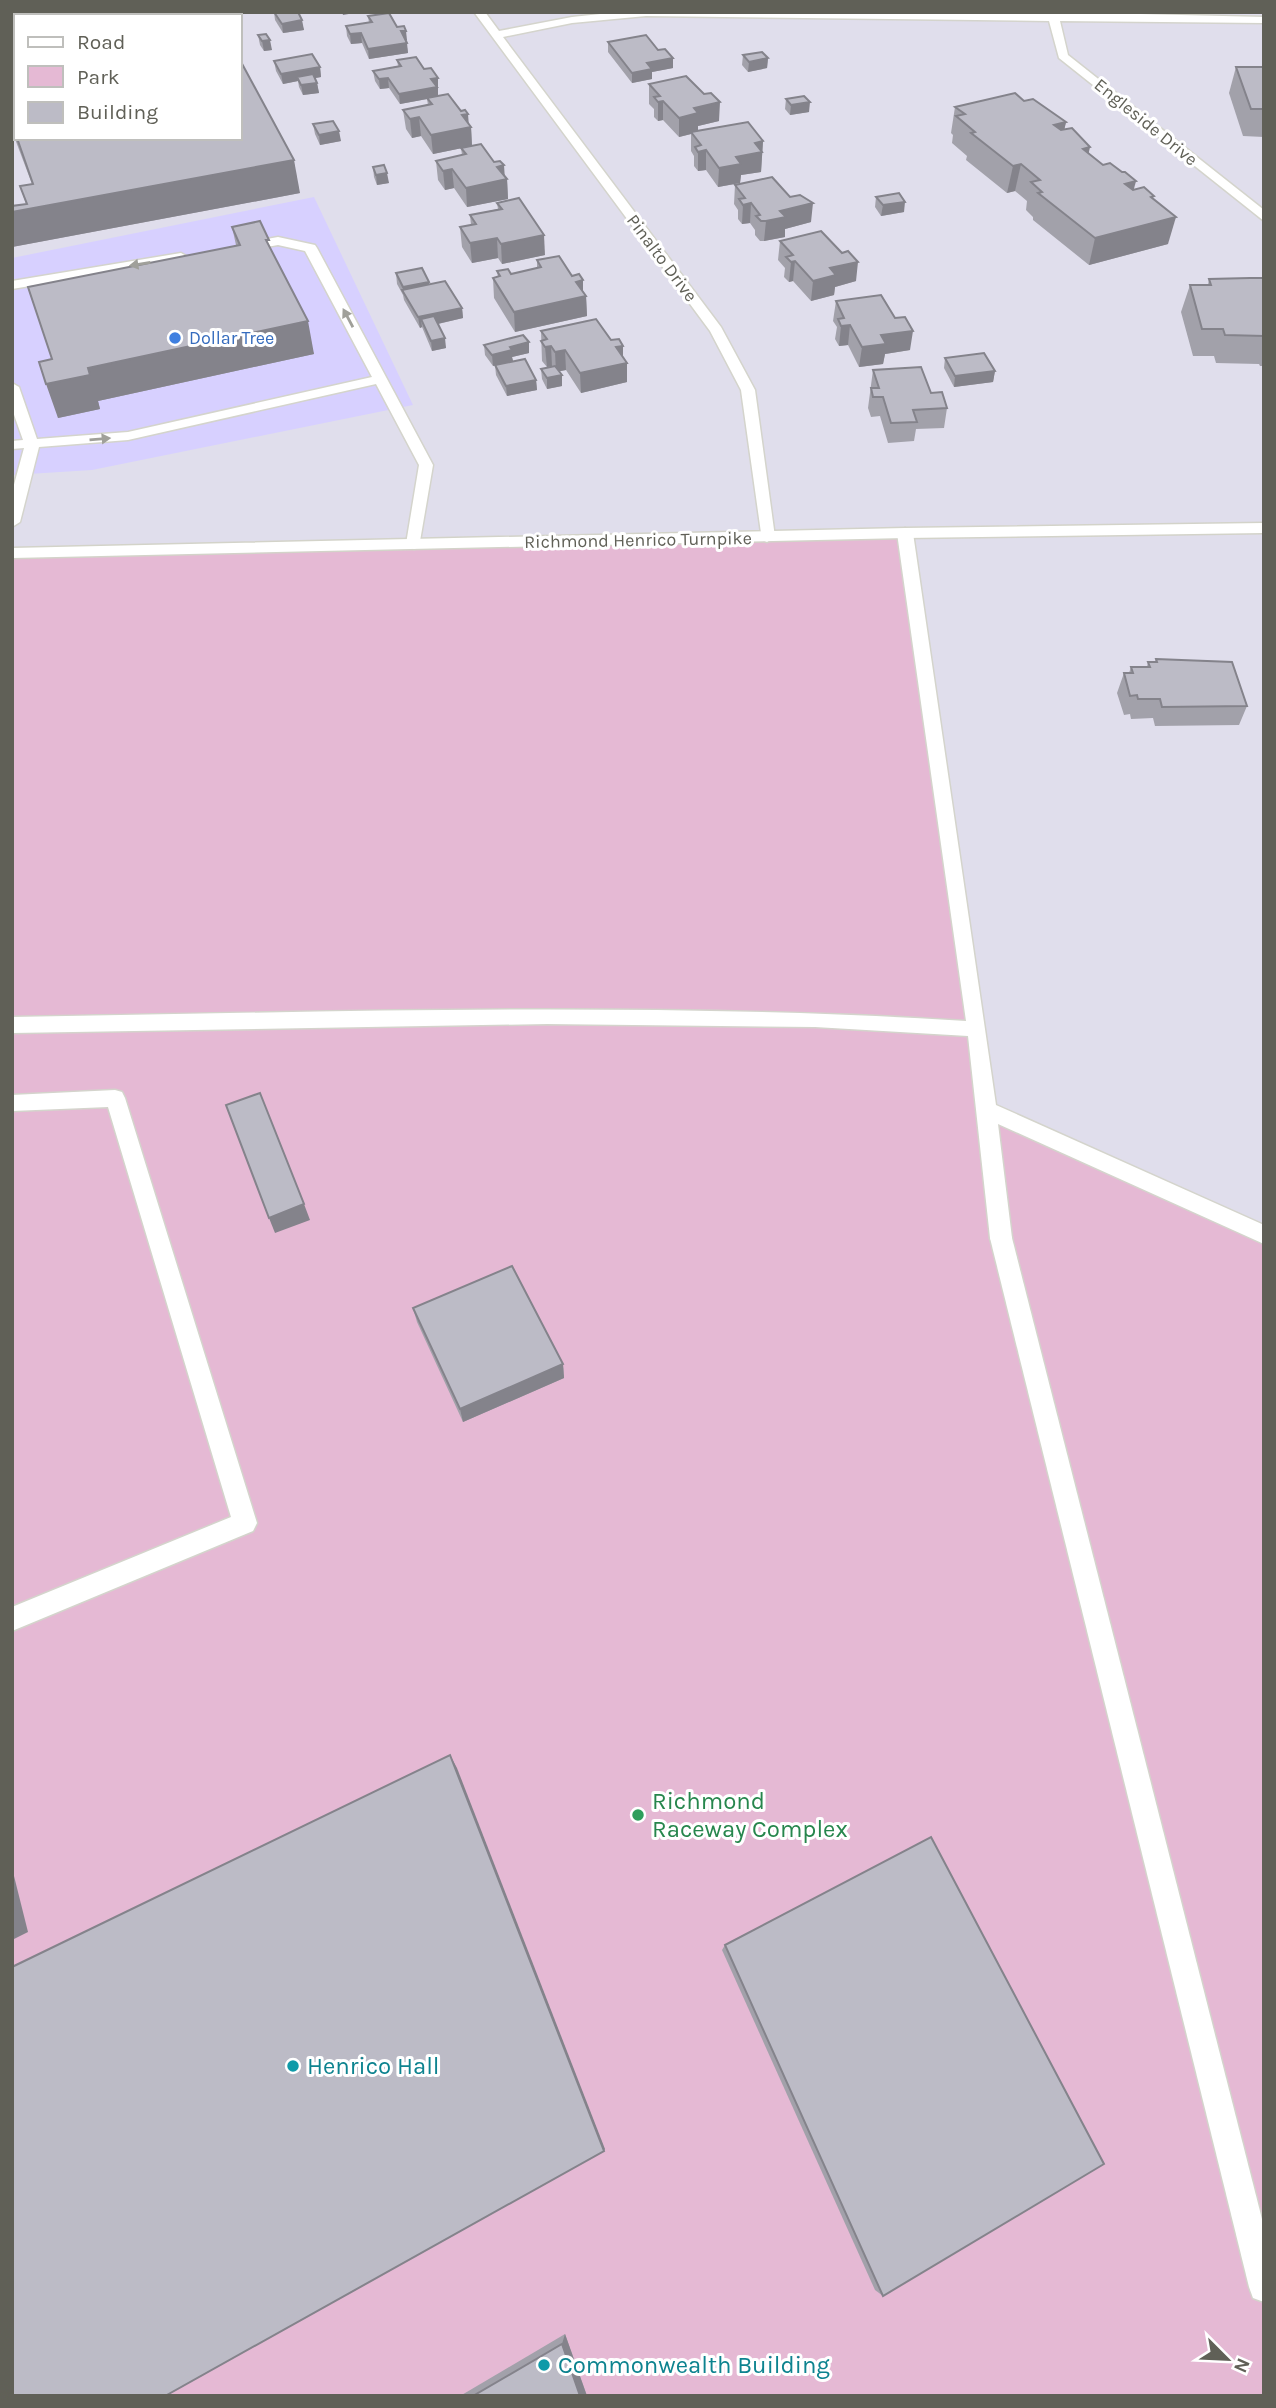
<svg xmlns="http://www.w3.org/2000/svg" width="1276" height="2408" font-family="Karla,sans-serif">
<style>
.commercial{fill:#d7d0ff}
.green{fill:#e5b9d4}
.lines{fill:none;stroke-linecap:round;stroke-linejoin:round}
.lane-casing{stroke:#d4d4cc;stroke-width:3}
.street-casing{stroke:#d4d4cc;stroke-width:3}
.secondary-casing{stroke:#d3d3c9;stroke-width:3}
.lane{fill:#fff;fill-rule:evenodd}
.street{fill:#fff;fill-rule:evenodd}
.secondary{fill:#fff;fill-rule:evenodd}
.wall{fill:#a2a1aa}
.shaded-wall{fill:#84838b}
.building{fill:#bcbbc6;stroke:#84838b;stroke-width:2}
.oneway{fill:#a0a09a}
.shop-dot{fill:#3f7fe0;stroke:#fff;stroke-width:2.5}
.leisure-dot{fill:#2e9e5b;stroke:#fff;stroke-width:2.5}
.culture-dot{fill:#0f9aa8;stroke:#fff;stroke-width:2.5}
.labels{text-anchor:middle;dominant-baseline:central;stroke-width:6;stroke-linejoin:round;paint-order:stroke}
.far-street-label{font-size:18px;fill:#606057;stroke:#fff}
.far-shop-label{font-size:18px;fill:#366cbe;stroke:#fff;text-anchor:start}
.near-leisure-label{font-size:24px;fill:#27864d;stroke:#fff;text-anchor:start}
.near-culture-label{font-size:24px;fill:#0d838f;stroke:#fff;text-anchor:start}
</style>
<rect width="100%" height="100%" fill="#e0deec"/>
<path class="commercial" d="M314,197L413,405L92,470L12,475V258Z"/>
<path class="green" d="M905,533L987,1110L1264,1235V2396H12V553Z"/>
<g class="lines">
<g class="lane-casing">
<g id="lane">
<path d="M12,12H18L12,16Z"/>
<path d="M105,12H117L114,16H102Z"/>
<path d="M278,237L315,245L317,248L433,465L419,547L414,549L406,544L419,465L376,384L128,440L39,447L20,522L12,527V492L24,448L12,449V441L23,440L12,409V383L19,387L37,439L128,432L372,377L305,251L278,245L244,251L237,247L244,243Z"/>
<path d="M181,253L188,257L186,260L12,289V281Z"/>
<path d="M115,1090L122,1092L125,1098L257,1523L253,1531L12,1631V1607L231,1517L108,1107L12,1111V1095Z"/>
<path d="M1001,1229L1009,1231L1012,1238L1264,2227V2302L1253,2298L1249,2287L990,1238L993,1231Z"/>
</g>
</g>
<g class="street-casing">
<g id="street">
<path d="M474,12H485L499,31L572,17L619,12H1058L1264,17V23L1060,21L1068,55L1264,210V221L1059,58L1049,21L646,16L572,23L503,37L721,327L755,390L775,537L767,542L762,540L741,390L710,331Z"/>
<path d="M905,528L913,533L996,1105L1264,1225V1244L998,1124L1012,1238L1009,1245L1001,1247L993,1245L990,1238L968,1036L815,1027L547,1024L12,1033V1017C330,1012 648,1001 966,1021L897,533Z"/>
</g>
</g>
<g class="secondary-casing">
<path id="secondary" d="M1264,523V533L905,538L12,558V548L905,528Z"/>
</g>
<use href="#lane" class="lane"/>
<use href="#street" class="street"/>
<use href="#secondary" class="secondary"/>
</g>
<g class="wall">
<path d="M274,12H298L304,30L283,33L275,20Z"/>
<path d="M368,16L397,27L407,40L406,41L408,53L369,59L362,43L351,44L347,36L346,26L369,23Z"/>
<path d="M258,35L272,50L264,51L260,45Z"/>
<path d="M608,42L673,68L652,72V79L632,83L608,52Z"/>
<path d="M743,55L768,58L767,68L748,72L742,65Z"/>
<path d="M12,57H16V138H240L300,193L12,247V206L26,204L20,186L32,184L12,131Z"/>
<path d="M397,60L439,88H437L438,96L471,127L472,146L433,154L421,136L412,138L406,129L403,110L428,105L427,99L400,104L389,88L380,89L375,81L373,71L398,66Z"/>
<path d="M274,61L320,67L321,77L315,78L317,83L319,93L303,95L299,87L298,81L283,84L276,71Z"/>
<path d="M1236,67H1264V137L1243,136L1229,93Z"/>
<path d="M649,84L719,121L698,126V131L763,141L761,172L741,175L740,183L718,187L706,170L698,171L694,166V156L691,151V134L679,137L663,120L658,121L654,117V109L649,104Z"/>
<path d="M786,99L809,112L790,115L785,109Z"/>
<path d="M1024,101L1066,122L1064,130L1089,153L1134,190L1154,199L1168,244L1089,265L1033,220V217L1026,210L1027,201L1015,191L1007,193L966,160L967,156L952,143L953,135L951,133L955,107Z"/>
<path d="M313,124L341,141L320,145L315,134Z"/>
<path d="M461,148L504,176L507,179L508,199L467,207L454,188L445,190L438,180L436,161L462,155Z"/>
<path d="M373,167L389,183L377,185L374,177Z"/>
<path d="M735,185L811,222L785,229V237L764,241H760L755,235V230L750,223L742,224L738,219V210L734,204Z"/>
<path d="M876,197L904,212L881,216L875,207Z"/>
<path d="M497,203L545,255L502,264L498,258L472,263L462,247L460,227L471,225L470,215L498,209Z"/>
<path d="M232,227L271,249L314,354L98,401L100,409L58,418L52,359L236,245Z"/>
<path d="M780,241L856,281L835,287L834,295L811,301L793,281L789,282L784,277L785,268L778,260Z"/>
<path d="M537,260L583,280V291L586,296L587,316L515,332L494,298L493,278L498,277L497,271L511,274L537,268Z"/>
<path d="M396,273L429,284L462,308L463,318L438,324L446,348L432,351L422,327L420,328L404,300L403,295L397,284Z"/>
<path d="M1264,278V366H1260L1259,364L1216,363L1214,356H1193L1181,312L1190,285H1208L1209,279Z"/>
<path d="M836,301L910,350L885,354L883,364L859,367L848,345L839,346L835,339L837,327L833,321Z"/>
<path d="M541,331L611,340L623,346V358L627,363V382L581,393L566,370L559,371L562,375V386L547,389L542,379L541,369L553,367H547L542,361Z"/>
<path d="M529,342V353L512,357L513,361L536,380L537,390L507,396L496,375L495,365L493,366L485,355L484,345Z"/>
<path d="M945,358L995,371L993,382L954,387L944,368Z"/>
<path d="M873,370L931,393L947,408L944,428L916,429L914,441L888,443L880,416L871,417L868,408Z"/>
<path d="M1156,659L1247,706L1239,725L1155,726L1153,718L1131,719L1130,714L1124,715L1117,693L1124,673H1129L1131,667H1147L1148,662H1155Z"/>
<path d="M413,1308L563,1364L564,1378L463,1422L417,1322Z"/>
<path d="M725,1945L883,2296L875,2290L722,1950Z"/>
<path d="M565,2334L587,2396H460Z"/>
</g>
<g class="shaded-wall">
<path d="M342,12H360L343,15Z"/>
<path d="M302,20L304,30L283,33L282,24Z"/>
<path d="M401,31H406L407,40L402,41Z"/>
<path d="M361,33L362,43L351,44L350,34Z"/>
<path d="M270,40L272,50L264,51L262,41Z"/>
<path d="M407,43L408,53L369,59L368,49Z"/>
<path d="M673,58V68L652,72V79L632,83V73L647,63Z"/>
<path d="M768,58L767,68L748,72L749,62Z"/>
<path d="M320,67L321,77L299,81L297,77L298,81L283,84L281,74Z"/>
<path d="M388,78L389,88L380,89L379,79Z"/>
<path d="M438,78V97L400,104L399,94L431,79Z"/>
<path d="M317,83L319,93L303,95L301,85Z"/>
<path d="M663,101V120L658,121V102Z"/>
<path d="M720,102L719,121L698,126V132H691V134L679,137V118L694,108Z"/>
<path d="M810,102L809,112L790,115L791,105Z"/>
<path d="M468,114L469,127H471L472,146L433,154L431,135L462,115Z"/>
<path d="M419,117L421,136L412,138L410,119Z"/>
<path d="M1066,122L1060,149L1054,125Z"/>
<path d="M339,131L341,141L320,145L319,135Z"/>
<path d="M763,141L761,172L741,175L740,183L718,187L719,168L755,143Z"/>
<path d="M1090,147L1084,174L1083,149Z"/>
<path d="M706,150V170L698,171V152Z"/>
<path d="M294,160L300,193L12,247V212Z"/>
<path d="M1021,164L1015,191L1007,193L1013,166Z"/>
<path d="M504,165L505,180L507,179L508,199L467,207L466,188L497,167Z"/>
<path d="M452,169L454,188L445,190L443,171Z"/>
<path d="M387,173L389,183L377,185L376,175Z"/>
<path d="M1136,181L1129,208L1125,184Z"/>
<path d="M905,202L904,212L881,216L883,205Z"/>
<path d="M751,203L750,223L742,224L743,205Z"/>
<path d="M813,203L811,222L785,229V237L764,241L766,221L780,211Z"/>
<path d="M1176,217L1168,244L1089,265L1095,238Z"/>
<path d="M544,235L545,255L502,264L501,244Z"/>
<path d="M497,238L498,258L472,263L470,243Z"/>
<path d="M795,261L793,281L789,282L791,262Z"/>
<path d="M858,262L856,281L835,287L834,295L811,301L813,281L830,268Z"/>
<path d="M583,280V297L586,296L587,316L515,332L514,312L576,282Z"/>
<path d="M429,282L430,293L403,292V287Z"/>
<path d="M462,308L463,318L424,327L421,319L422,327L420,328L418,317Z"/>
<path d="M308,321L314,354L98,401L100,409L58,418L46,384L88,368Z"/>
<path d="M850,325L848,345L839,346L841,326Z"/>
<path d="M913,331L910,350L885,354L883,364L859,367L862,347L881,335Z"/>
<path d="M445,338L446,348L432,351L431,341Z"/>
<path d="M529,342V353L512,357L513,361L493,366L492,355L510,347Z"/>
<path d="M551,346L552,366L547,367L545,347Z"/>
<path d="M623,346V363H627V382L581,393L580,373L616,347Z"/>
<path d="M565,350L566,370L556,372L555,352Z"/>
<path d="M995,371L993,382L954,387L955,376Z"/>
<path d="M562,375V386L547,389V378Z"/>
<path d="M536,380L537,390L507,396L506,386Z"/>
<path d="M304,1204L310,1220L275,1233L269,1218Z"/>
<path d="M563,1364L564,1378L463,1422L460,1409Z"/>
<path d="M450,1755L457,1768L605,2149L604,2151Z"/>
<path d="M12,1868L28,1932L12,1940Z"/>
<path d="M565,2334L587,2396H580L562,2344Z"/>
</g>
<g class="building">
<path d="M274,12H298L302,20L282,24Z"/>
<path d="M389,13L397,27L404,26L406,31H401L407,43L368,49L361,33L350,34L346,26L372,22L368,16Z"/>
<path d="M266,34L270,40L262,41L258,35Z"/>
<path d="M646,35L658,50L665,49L673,58L647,63L652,69L632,73L608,42Z"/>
<path d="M762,52L768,58L749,62L743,55Z"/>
<path d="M312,54L320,67L281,74L274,61Z"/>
<path d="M12,57H16V136L12,126Z"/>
<path d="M416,57L424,69L431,68L438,78L431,79L437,87L399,94L388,78L379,79L373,71L401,66L397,60Z"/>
<path d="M240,60L294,160L12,212V206L27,204L20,186L33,184L17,138H240Z"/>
<path d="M1236,67H1264V109H1251Z"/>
<path d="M313,74L317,83L301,85L297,77Z"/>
<path d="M686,76L704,94L711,93L720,102L694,108L698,113L679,118L663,101L658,102L654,97L660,96L649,84Z"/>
<path d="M1015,93L1024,101L1033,99L1066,122L1054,125L1061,130L1072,128L1090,147L1083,149L1103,165L1110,163L1122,172H1125L1136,181L1125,184L1133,190L1144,187L1154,196L1151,197L1176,217L1095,238L1038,193L1042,192L1031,182L1040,180L1021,164L1013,166L971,133L975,132L956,116L965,114L955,107Z"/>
<path d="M448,94L461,111L465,110L468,114L462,115L471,127L431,135L419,117L410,119L403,110L432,104L427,98Z"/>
<path d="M804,96L810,102L791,105L786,99Z"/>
<path d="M333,121L339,131L319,135L313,124Z"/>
<path d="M748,122L763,141L755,143L762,152L736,157L741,164L719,168L706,150L698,152L695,147L701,145L691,132Z"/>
<path d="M481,144L494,162L500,161L504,165L497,167L507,179L466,188L452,169L443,171L436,161L466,154L461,148Z"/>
<path d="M384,165L387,173L376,175L373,167Z"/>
<path d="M772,177L790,197L800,195L813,203L780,211L786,217L766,221H761L756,216L760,215L751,203L743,205L739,199L745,198L735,185Z"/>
<path d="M899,193L905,202L883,205L876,197Z"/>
<path d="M519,198L544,235L501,244L497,238L470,243L460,227L476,224L470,215L502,209L497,203Z"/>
<path d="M260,221L269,240H266L308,321L88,368L90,375L46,384L39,362L52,359L28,287L240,245L232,227Z"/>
<path d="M821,231L842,253L848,251L858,262L830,268L836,275L813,281L795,261L791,262L786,257L793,255L780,241Z"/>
<path d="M559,256L572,276L579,274L583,280L576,282L586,296L514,312L493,278L500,276L497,271L508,269L511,274L541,267L537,260Z"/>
<path d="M422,268L429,282L403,287L396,273Z"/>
<path d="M1250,278H1264V336L1225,335L1223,329H1202L1190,285H1211L1209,279Z"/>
<path d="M445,281L462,308L418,317L402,290Z"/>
<path d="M881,295L895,318L905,317L913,331L881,335L886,344L862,347L850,325L841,326L838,319L844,318L836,301Z"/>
<path d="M434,316L445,338L431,341L421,319Z"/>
<path d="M596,319L611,340L619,339L623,346L616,347L627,363L580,373L565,350L555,352L551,346L545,347L541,341L547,339L541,331Z"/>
<path d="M523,335L529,342L510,347L512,350L492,355L484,345Z"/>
<path d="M984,353L995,371L955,376L945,358Z"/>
<path d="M525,359L536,380L506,386L495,365Z"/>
<path d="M555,366L562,375L547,378L541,369Z"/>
<path d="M921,367L931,393L942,392L947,408L913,410L917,422L891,423L883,397H873L871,388H879L873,370Z"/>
<path d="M1156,659L1232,662L1247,706L1162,707L1160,699H1138L1137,695L1130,696L1124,673H1133L1131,667H1150L1148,662H1157Z"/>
<path d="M260,1093L304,1204L269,1218L226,1105Z"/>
<path d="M512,1266L563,1364L460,1409L413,1308Z"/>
<path d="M450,1755L604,2151L165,2396H12V1967Z"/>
<path d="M931,1837L1104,2164L883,2296L725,1945Z"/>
<path d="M562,2344L580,2396H473Z"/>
</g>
<defs><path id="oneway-solid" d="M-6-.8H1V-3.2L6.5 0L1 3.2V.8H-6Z" transform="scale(1.75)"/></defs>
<g class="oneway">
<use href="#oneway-solid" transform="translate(140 264) rotate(171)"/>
<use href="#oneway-solid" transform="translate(348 318) rotate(-118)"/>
<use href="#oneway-solid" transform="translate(100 439) rotate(-5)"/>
</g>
<circle class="shop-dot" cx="175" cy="338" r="7"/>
<circle class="leisure-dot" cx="638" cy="1815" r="7"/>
<g class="culture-dot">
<circle cx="293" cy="2066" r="7"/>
<circle cx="544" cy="2365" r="7"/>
</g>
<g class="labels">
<g class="far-street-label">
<text transform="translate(1146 122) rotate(39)">Engleside Drive</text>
<text transform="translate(662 258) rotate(53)">Pinalto Drive</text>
<text transform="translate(638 540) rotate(-1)">Richmond Henrico Turnpike</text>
</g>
<g class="far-shop-label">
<text x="189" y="338">Dollar Tree</text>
</g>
<g class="near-leisure-label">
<text x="652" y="1801">Richmond<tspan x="652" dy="28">Raceway Complex</tspan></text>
</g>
<g class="near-culture-label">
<text x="307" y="2066">Henrico Hall</text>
<text x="558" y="2365">Commonwealth Building</text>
</g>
</g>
<rect width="1276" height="2408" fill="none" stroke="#606057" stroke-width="28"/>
<rect x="14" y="14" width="228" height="126" fill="#ffffff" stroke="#bfbfbc" stroke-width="2"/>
<rect x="28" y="37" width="35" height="10" fill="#ffffff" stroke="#bfbfbc" stroke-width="2"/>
<text x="77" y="49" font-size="21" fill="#606057">Road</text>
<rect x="28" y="66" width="35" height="21" fill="#e5b9d4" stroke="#bfbfbc" stroke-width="2"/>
<text x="77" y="84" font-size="21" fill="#606057">Park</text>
<rect x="28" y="102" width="35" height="21" fill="#bcbbc6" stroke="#bfbfbc" stroke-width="2"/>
<text x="77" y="119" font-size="21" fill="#606057">Building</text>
<g transform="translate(1227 2359) rotate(114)" stroke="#ffffff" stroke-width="5" paint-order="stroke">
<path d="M0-5L12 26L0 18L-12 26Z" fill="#606057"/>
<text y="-10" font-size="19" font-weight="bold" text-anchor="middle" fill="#606057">N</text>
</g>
</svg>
